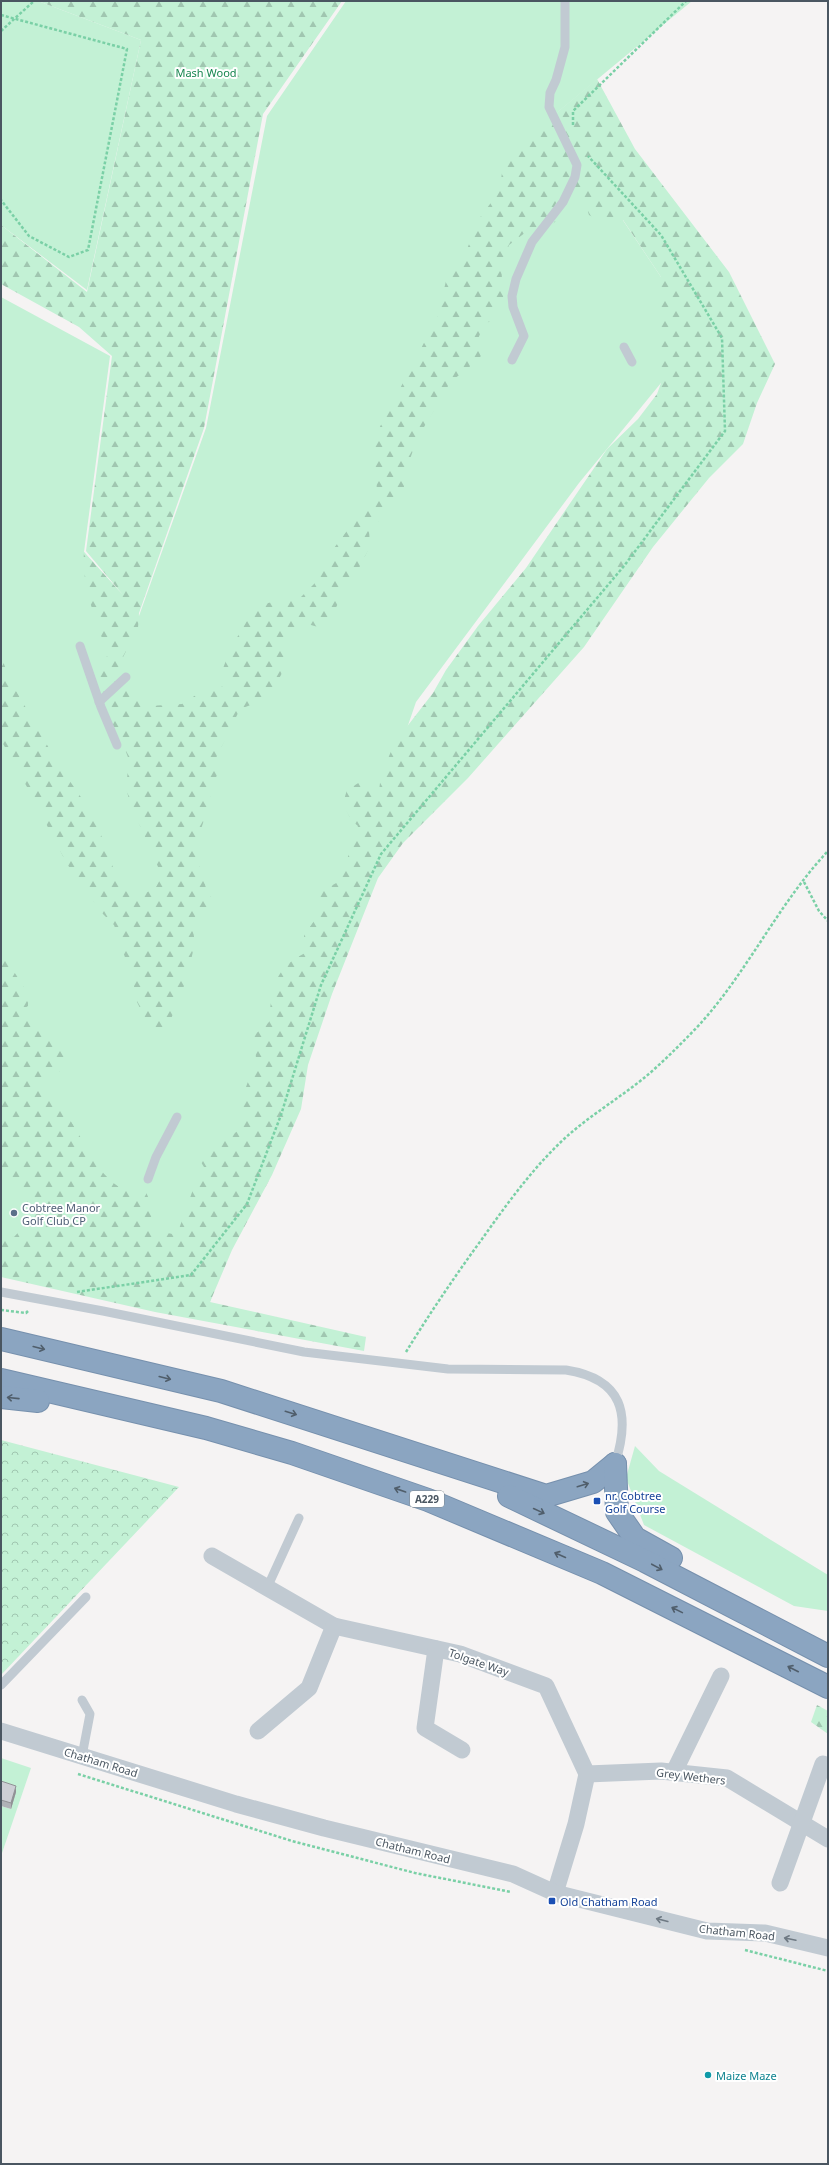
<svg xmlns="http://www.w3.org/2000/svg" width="829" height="2165" font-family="'Noto Sans',sans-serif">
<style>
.green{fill:#c3f1d5}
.forest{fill:url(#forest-firs)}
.park{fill:url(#park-crowns)}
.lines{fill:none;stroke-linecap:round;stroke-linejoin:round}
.highway-casing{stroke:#7690ad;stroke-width:24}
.path{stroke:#7ad0a6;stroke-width:2.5;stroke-dasharray:3 2;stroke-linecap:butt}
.lane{stroke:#c1cad2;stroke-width:9}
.street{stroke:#c1cad2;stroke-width:17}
.highway{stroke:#8ba5c1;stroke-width:22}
.wall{fill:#b0b2b7}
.shaded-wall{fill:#909195}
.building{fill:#cdcfd5;stroke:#909195}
.oneway{stroke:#505e6b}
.oneway2{stroke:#6e7983}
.service-dot{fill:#5c6f8a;stroke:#fff;stroke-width:1.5}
.transit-dot{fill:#1a4fb4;stroke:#fff;stroke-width:1.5}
.culture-dot{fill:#0f9aa8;stroke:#fff;stroke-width:1.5}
.labels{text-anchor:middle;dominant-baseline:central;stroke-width:4;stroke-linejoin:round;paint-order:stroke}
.shield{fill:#fff;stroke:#808990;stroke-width:1}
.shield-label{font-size:10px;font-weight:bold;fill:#4a5661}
.park-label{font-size:11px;fill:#17864f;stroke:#fff}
.service-label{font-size:11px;fill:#4e5e75;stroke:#fff;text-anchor:start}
.transit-label{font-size:11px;fill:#164399;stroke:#fff;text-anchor:start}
.street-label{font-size:11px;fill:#4a5661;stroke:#fff}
.culture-label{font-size:11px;fill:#0d838f;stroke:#fff;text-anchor:start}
</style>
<defs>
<pattern id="forest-firs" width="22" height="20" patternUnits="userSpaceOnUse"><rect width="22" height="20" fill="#c3f1d5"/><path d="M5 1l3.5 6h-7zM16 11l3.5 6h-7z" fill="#a0c6b0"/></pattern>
<pattern id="park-crowns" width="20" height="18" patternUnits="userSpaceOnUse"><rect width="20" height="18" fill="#c3f1d5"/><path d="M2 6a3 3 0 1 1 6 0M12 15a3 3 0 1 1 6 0" fill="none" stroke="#a0c6b0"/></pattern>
</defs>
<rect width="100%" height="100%" fill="#f5f3f3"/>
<g class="green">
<path d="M1,1H38L141,40L87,290L1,225Z"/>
<path d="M346,1H692L553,116L661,277V383L579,483L416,702L210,1302L1,1271V297L110,356L84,552L139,616L206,428L267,116Z"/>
<path d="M635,1446L659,1471L828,1575V1611L794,1606L644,1525L626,1478Z"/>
<path d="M1,1758L31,1768L1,1856V1806L11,1809L1,1787Z"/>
</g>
<g class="forest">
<path d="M38,1H342L263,114L204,428L139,613L138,628L121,661L119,678L133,696L149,706L182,704L216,682L224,688H233L222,672C226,658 247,614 259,607C271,600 284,600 298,600L314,584L331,552L377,491L373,440L437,318L446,281L464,256L481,216L499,192L504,160L518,145L597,79L635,149L729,272L775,364L757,403L743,444L709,478L653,547L584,647L468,778L403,843L378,878L332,994L308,1065L301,1109L272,1175L232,1250L210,1302L366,1337L364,1351L155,1312L1,1277V1235L14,1237L27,1223L28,1203L15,1185L1,1174V952L28,993V1006L20,1011L31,1024L42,1025L67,1059L60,1071L41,1086L43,1097C48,1099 55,1102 59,1106C84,1132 95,1183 133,1193L140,1189L145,1190L153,1208L150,1224L161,1232L173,1234L179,1229L196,1181L204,1167L199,1159L207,1148L231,1136L240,1129L236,1123L242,1117C241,1096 246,1083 257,1065L253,1036L269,1022C272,989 273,969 305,953L304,935L322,910L309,895L314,887L327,888L340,881L358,826L351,820L343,803L347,790L360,782L367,786L378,799L381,775L395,742L433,693L446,670L478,626L526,568L607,449L638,419L657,394L661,383V277L623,220L609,226L589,215L583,196L560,191L554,209L559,219L544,230L526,232L509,245L501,266L504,304L491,321L484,324L476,344L481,356L465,371L451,381L417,439L410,459L401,500L369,530L370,546L358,570L344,590L329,623L318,627L304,623L291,633L284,645L288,656L281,675L267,699L240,709L215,760L218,773L212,786L209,805L198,838V860L206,888L214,902L191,920L195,942L190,965L181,996L170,1021L160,1034L148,1024L137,1002L133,981L114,925L102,913L67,864L27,787L1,740V656L10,680L58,764L94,816L114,870L127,892L142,895L156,887L162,876L130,803L126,788L129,760L120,736L107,717L94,673L108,655C97,623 81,586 84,552L123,595L86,551L112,356L79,327L1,284V225L87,292L141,40Z"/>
<path d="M817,1705L828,1711V1734L811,1722Z"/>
</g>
<path class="park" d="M1,1440L179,1487L1,1675Z"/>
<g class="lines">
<g class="highway-casing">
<g id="highway">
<path d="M1,1339L221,1391L546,1496L593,1482L615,1464"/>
<path d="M1,1380L206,1428L292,1453L428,1500L602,1573L828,1687"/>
<path d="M1,1397L38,1401"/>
<path d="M615,1464L617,1512L635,1538L671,1558"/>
<path d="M509,1496L645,1561L828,1656"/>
</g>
</g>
<g class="path">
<path d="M1,15L127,49L88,250L69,257L29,236L1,200"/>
<path d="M1,31L34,1"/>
<path d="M573,125V111L686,1"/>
<path d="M804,882L819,911L828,921"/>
<path d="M77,1292L191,1275L247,1204L281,1115L321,985L381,854L624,566L725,431L722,338L661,235L588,156"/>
<path d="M1,1310L26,1313L29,1310"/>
<path d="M406,1352C430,1313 455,1276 482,1239C507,1204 532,1169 564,1139C590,1115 623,1096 650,1073C668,1057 684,1041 700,1024C748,971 779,903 828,851"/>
<path d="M78,1774L292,1841L415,1873L511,1892"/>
<path d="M745,1950L828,1971"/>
</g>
<g class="lane">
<path d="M624,347L632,362"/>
<path d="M512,360L524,336L513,307L512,296L516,279L532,242L563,202L575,177L577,165L549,107L550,93L556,80L565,47V1"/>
<path d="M80,646L101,707L117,745"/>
<path d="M99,702L126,677"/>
<path d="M148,1179L156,1157L177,1117"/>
<path d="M1,1292L103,1311L304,1352L448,1369L566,1370C623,1379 631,1414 615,1464"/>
<path d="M267,1588L299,1518"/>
<path d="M1,1685L86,1597"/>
<path d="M82,1756L90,1714L82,1700"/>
</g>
<g class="street">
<path d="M212,1556L334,1626L460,1654L546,1686L587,1774L576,1824L555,1893"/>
<path d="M436,1649L425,1728L462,1750"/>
<path d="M1,1731L236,1804L324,1828L513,1874L555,1893L707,1931L765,1933L828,1948"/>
<path d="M258,1731L309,1688L334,1626"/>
<path d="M674,1772L721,1676"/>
<path d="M587,1774L661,1771L727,1778L828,1839"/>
<path d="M780,1883L823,1764"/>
</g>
<use href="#highway" class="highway"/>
</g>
<path class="wall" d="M1,1781L16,1792L11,1809L1,1806Z"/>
<path class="shaded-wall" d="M16,1786V1792L11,1809V1803Z"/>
<path class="building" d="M1,1781L16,1786L11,1803L1,1800Z"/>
<defs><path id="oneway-shaft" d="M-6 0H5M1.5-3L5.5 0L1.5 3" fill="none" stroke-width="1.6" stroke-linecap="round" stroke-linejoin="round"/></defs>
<g class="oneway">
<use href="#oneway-shaft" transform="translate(39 1348) rotate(14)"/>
<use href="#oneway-shaft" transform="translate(165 1378) rotate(14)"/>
<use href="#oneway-shaft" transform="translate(13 1398) rotate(-174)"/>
<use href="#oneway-shaft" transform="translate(291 1413) rotate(17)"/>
<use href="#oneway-shaft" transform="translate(583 1485) rotate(-17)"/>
<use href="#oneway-shaft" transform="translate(400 1490) rotate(-161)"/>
<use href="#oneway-shaft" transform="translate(539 1511) rotate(25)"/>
<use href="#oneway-shaft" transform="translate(560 1555) rotate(-156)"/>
<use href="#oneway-shaft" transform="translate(657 1567) rotate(28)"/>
<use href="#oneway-shaft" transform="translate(677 1610) rotate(-154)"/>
<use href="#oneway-shaft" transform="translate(793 1669) rotate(-153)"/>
</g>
<g class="oneway2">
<use href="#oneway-shaft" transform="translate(662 1920) rotate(-166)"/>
<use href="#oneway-shaft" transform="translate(790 1939) rotate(-168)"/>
</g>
<circle class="service-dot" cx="14" cy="1213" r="4"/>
<g class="transit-dot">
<rect x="593" y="1497" width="8" height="8" rx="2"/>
<rect x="548" y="1897" width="8" height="8" rx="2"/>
</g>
<circle class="culture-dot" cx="708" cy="2075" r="4"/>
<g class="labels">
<rect class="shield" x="410" y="1491" width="34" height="16" rx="3"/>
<g class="shield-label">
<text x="427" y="1499">A229</text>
</g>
<g class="park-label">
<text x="206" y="72">Mash Wood</text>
</g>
<g class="service-label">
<text x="22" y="1207">Cobtree Manor<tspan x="22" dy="13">Golf Club CP</tspan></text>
</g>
<g class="transit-label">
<text x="605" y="1495">nr. Cobtree<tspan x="605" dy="13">Golf Course</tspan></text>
<text x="560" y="1901">Old Chatham Road</text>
</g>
<g class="street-label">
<text transform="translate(479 1662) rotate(19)">Tolgate Way</text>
<text transform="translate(101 1762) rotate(17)">Chatham Road</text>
<text transform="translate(691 1776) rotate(7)">Grey Wethers</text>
<text transform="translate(413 1850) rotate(14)">Chatham Road</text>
<text transform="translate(737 1932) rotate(6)">Chatham Road</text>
</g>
<g class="culture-label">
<text x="716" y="2075">Maize Maze</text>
</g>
</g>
<rect width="829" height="2165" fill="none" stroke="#4a5661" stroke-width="4"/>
</svg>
